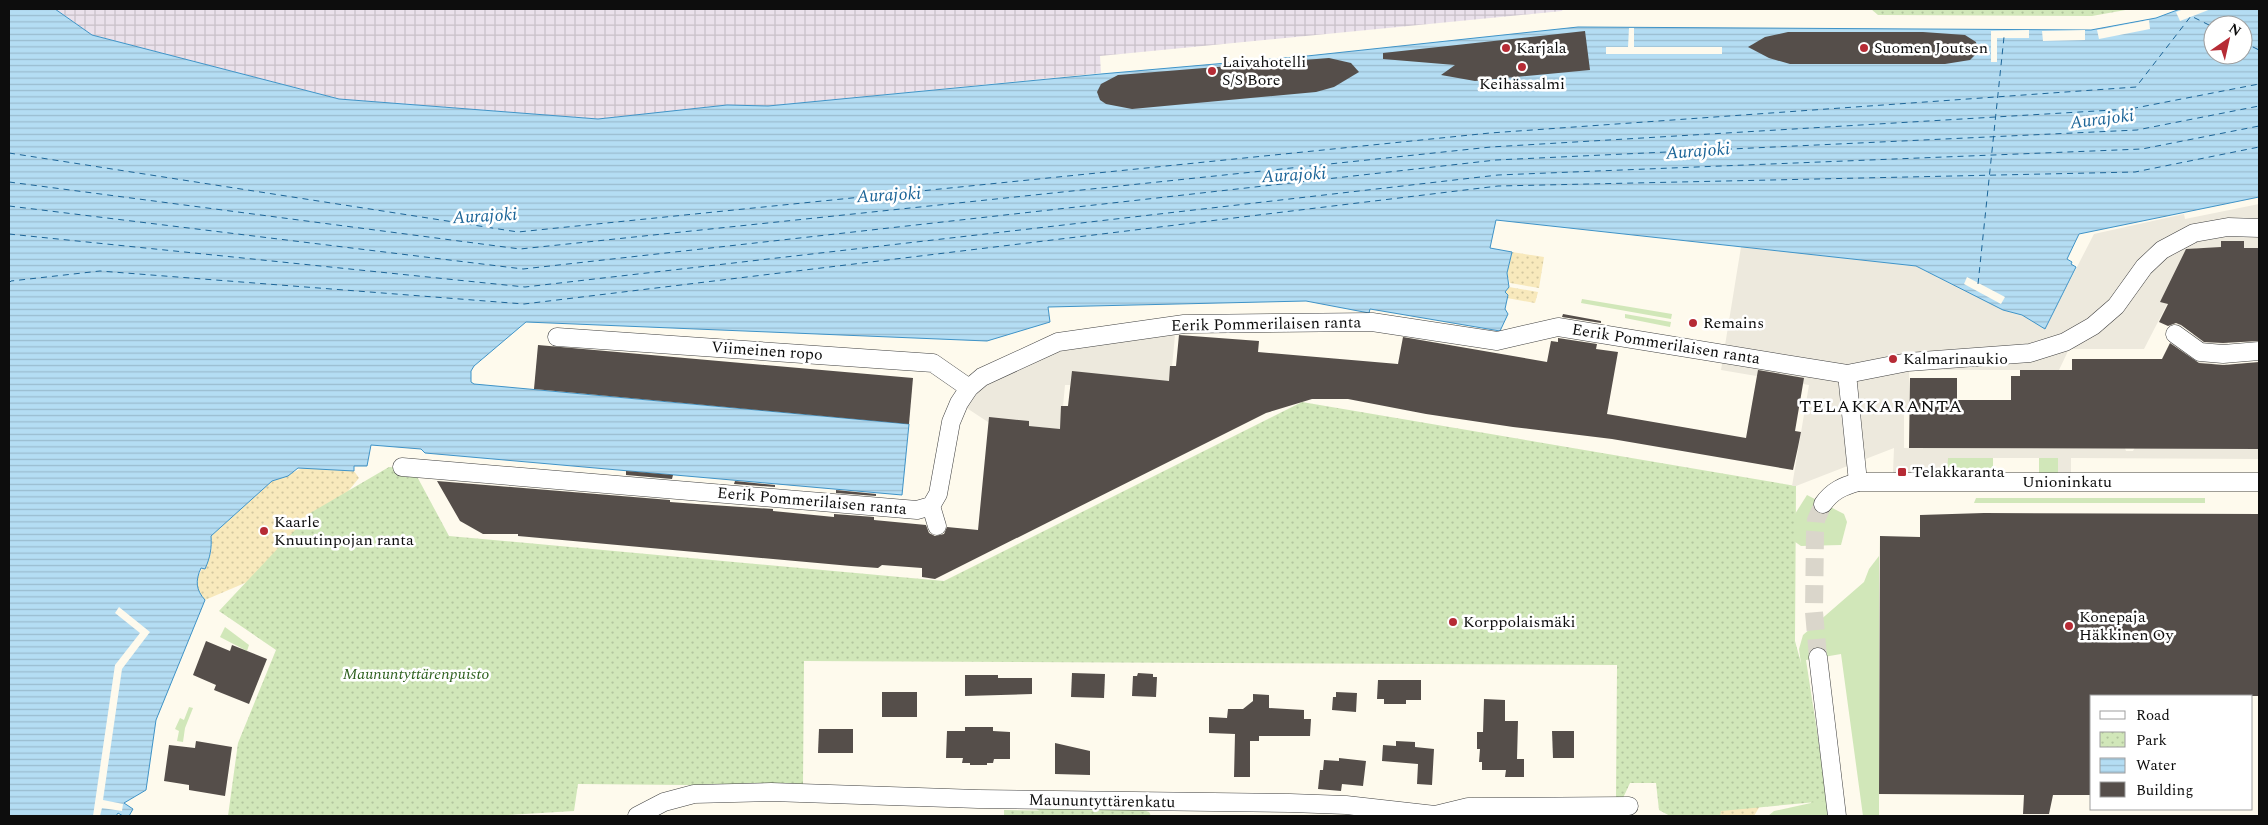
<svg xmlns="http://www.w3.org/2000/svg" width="2268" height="825" font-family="Spectral,serif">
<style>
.industrial{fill:url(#industrial-grid)}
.grass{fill:#d1e7b9}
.sand{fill:url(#sand-dots)}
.park{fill:url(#park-dots)}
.plaza{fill:#ede9dd;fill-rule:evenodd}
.water{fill:url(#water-rules);stroke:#3f93c7;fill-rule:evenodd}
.pier{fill:#fefaed}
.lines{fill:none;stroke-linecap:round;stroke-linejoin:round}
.ferry{stroke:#1c6598;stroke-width:1;stroke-dasharray:6 5;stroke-linecap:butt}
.building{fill:#554e4a}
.street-tunnel{stroke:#dad6cb;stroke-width:18;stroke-dasharray:18 9;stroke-linecap:butt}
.street-casing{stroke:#404040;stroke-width:19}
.street{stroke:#fff;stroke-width:18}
.poi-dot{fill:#b62b35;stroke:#fff;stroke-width:2}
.labels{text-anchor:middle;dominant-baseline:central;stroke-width:5;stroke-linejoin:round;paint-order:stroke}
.poi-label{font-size:16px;fill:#0d0d0d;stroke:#fff;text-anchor:start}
.street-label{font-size:16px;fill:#0d0d0d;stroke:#fff}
.park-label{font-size:16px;font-style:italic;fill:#2f6120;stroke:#fff}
.water-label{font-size:18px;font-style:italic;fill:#1c6598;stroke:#fff}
.neighbourhood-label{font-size:18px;letter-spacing:1px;fill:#0d0d0d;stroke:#fff}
</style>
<defs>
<pattern id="industrial-grid" width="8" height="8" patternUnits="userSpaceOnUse" patternTransform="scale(1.25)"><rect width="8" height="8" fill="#eae1eb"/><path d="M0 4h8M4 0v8" fill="none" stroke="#c8c0c8"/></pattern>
<pattern id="sand-dots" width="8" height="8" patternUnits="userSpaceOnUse" patternTransform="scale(1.25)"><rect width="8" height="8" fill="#f8e9bc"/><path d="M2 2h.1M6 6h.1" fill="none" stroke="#d3c7a0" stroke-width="1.8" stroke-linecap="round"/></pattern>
<pattern id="park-dots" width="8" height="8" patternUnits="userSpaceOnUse" patternTransform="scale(1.25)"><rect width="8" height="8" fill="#d1e7b9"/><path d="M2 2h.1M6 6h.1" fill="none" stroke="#b2c59e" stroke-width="1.8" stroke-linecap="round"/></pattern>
<pattern id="water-rules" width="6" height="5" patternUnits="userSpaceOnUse" patternTransform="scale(1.25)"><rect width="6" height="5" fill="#b4ddf3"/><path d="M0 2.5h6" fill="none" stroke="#9abccf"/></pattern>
</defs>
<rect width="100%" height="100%" fill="#fefaed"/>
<path class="industrial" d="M55,9H1563L1562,11L1100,56L1101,73L768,106L727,105L598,119L339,99L92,35Z"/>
<g class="grass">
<path d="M1582,299L1672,314L1671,319L1581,303Z"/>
<path d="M1625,314L1671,322L1670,327L1625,318Z"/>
<rect x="1947" y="458" width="46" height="15"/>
<rect x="2039" y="458" width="19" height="15"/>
<path d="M1807,495L1844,514L1847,522L1841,545L1801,546L1788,537L1795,514Z"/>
<path d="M1976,498H2205V503H1974Z"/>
<path d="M1879,556V816H1863L1841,654L1806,660L1830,816H1768L1774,811L1811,803L1816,773L1799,649L1803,635L1864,582L1869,569Z"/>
<path d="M225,627L249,645L247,651L220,637Z"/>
<path d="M189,707L193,708L185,728L183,742L177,741L179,731L175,729L180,718L184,720Z"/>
<path d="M1034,807L1143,810L1149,812L1151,816H1046Z"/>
</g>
<g class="sand">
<path d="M1512,252L1544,257L1539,288L1510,283L1507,273Z"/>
<path d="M1509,287L1538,292L1535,303L1507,298L1505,292Z"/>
<path d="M309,467L354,471L359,478L345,495L261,576L205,600C186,579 205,571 211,553C212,547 211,541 211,536L272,481C286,478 295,469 309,467Z"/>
<path d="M1764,799L1754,816H1720V811Z"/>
</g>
<g class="park">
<path d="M1871,9H2131L2092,16L1878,15Z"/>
<path d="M1302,402L1796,486L1795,641L1813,707L1827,801L1721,811L1720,816H1670L1659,810L1656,783H1630L1623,798H1616L1617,665L804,661L803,786L578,784L574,811L492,816H228L238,743L276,650L219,611L312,512L389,467L413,469L449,536L944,581Z"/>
<path d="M1004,810L1149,812L1150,816H1004Z"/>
</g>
<g class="plaza">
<path d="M2259,204V251H2252L2253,260L2259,264V271L2251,263L2253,284L2259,288V308L2253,307L2226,339L2229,347L2250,344L2259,334V360H2229L2225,370L2222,361L2208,365L2186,448L2259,449V459L2071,458V473H2058V458H1948L1947,473H1893L1894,448L1796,486H1792L1809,385L1721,370L1741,247L1916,266L2003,310L2022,314L2045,329L2094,234L2184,214L2185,219ZM2196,248H2244L2193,329V337L2183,329L2179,320L2175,326L2176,331L2167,349H2180V359L2133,451H2126L2100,370V359H2072V363L2094,370H2059L2069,349H2144ZM1909,370H2058L2036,448H2005V439L1953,446V448H1904V414H1910Z"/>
<path d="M1176,325L1171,377L1178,378L1162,387L1071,378L1070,385H1065L1063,406L1062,419L1066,430L988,422L959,403L969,388L1058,342Z"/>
</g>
<path class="water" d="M9,9H55L92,35L339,99L598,119L727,105L768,106L1101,74L1307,56L1578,27L2091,30L2156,18L2180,9H2259V197L2079,234L2067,259L2072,262L2071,264L2076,267L2045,329L2022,315L2003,310L1916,266L1496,220L1490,248L1512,252L1507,273L1509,287L1505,292L1508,295L1505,309L1508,314L1500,331L1370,309L1369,313L1306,301L1048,307L1050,322L987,341L526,322L474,366L471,371V382L474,384L909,424L902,495L425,453L421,449L371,445L367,466H354V471L298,468L288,476L272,481L211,536C212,548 210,558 205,569L201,568C195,581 196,590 205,600L156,720L146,790L124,803L133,809L129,816H123L118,813L116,816H9ZM2213,25H2243V55H2213Z"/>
<g class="pier">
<path d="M2184,9H2211L2180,21L2176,12Z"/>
<path d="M2149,20L2150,29L2099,39L2097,30Z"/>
<path d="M1629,28H1634V47H1722V54H1606V47H1628Z"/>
<path d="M2029,30V38H1997V62H1991V31Z"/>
<path d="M2085,30V40L2043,41L2042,31Z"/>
<path d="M1967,277L2005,297L2001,304L1964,284Z"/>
<path d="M119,607L150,632L122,669L103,800L123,804L122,811L102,808L100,816H93L115,665L140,633L115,613Z"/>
</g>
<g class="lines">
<g class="ferry">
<path d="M2243,42L2259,50"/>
<path d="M9,153L518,232L1490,133L2136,87L2191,16L2213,27"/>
<path d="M9,182L520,249L1491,147L2130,109L2259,84"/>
<path d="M9,206L523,269L1496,160L2137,130L2259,106"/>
<path d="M9,234L525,287L1498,175L2142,149L2259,126"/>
<path d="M9,283L11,281L100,271L524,304L1498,186L2135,172L2259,147"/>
<path d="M1978,284L2004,37"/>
</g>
</g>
<g class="building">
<path d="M1585,31L1590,70L1475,81L1441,75L1455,65L1383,59V53Z"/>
<path d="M1788,32H1923L1965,35L1976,42L1978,52L1970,60L1945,64H1790L1769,58L1748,47L1765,37Z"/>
<path d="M1329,58L1351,63L1359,72L1334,87L1316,92L1132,109L1106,104L1100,100L1097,92L1101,84L1118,75Z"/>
<path d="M2221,241H2244V248H2259V341L2223,343L2204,342L2181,325L2176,323L2168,326L2159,322L2168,304L2160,302L2186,249L2221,247Z"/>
<path d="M1563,314L1601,321V323L1562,317Z"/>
<path d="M1179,335L1259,341L1258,352L1398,364L1403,337L1547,362L1551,341L1558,342V338L1597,344L1596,349L1618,352L1607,414L1746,438L1758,370L1804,378L1795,431L1801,432L1798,447L1793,470L1612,439L1513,427L1426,414L1348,399H1312L1266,413L935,579L922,577V568L882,565L878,568L851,566L518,536V534H483L460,521L437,481L670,500V502L697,504L773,509V511L834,517V514L874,517V520L926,525L929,533L935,536L944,534L947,527L978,530L989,417L1029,421V426L1060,429L1061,406H1068L1072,371L1169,381L1170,366H1176Z"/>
<path d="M2170,343L2199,363L2224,365L2259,362V449L1909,448L1910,378H1957V400H2011V376H2020V370H2072V359H2162Z"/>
<path d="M538,345L913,378L909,424L534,389Z"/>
<path d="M626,471L673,475L672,479L626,475Z"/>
<path d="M735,481L775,485V487L734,484Z"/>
<path d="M836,490L876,494V496L836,493Z"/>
<path d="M1984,513L2259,514V696H2092V795H2053L2049,814H2023L2024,795L1879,794L1880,536L1920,537V515Z"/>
<path d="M206,641L230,651L232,645L267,659L249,704L214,690L216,685L193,675Z"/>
<path d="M1072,673L1105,674L1104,698L1071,697Z"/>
<path d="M1138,673L1153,674V677H1157L1156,697L1132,696L1133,676H1137Z"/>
<path d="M965,675H998V678H1032V694L965,696Z"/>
<path d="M1378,680H1421V700H1406V704H1384V699H1377Z"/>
<rect x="882" y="692" width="35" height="25"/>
<path d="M1336,692L1357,693L1356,712L1332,710L1333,697H1336Z"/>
<path d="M1253,694L1269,695V708L1304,710V719H1311L1310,736H1259V741H1250V777H1234L1235,734L1209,733V717L1227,718L1228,709H1243L1253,701Z"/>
<path d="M1484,699L1505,700V721H1518L1517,759H1524V777H1505L1506,770H1482V762H1479L1480,749H1477V732H1483Z"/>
<path d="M965,727H993V731L1010,732V759H994L993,763H987V765H970V763H962L963,758H946L947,731H965Z"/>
<path d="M819,729H853V753H818Z"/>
<path d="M1552,731H1574V758H1553Z"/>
<path d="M196,741L232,747L225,796L189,790V785L164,781L169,745L195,748Z"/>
<path d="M1396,741L1415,742V747L1434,749L1432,785L1417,784L1418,764L1382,761L1383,745L1396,746Z"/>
<path d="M1055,743L1090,751V775L1055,774Z"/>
<path d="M1339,758L1366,761L1363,786L1342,784L1341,791L1318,789L1320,770H1323L1324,760L1339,761Z"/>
</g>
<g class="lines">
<path class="street-tunnel" d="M1818,657L1814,612L1815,533L1816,520L1823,504"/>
<g class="street-casing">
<g id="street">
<path d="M2175,334L2200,352L2223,354L2259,351"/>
<path d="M557,337L933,363L969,388"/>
<path d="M1847,374L1858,482"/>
<path d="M402,467L917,510L931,506L938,494L951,422L959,403L969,388L982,377L1058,342L1184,324L1372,322L1497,341L1558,327L1847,374L1908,362L2030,353L2065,342L2093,326L2116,306L2144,267L2162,250L2194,233L2228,227L2259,228"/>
<path d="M1823,504C1832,491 1843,486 1858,482H2259"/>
<path d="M931,506L937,526"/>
<path d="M1818,657L1837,816"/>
<path d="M637,816L664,802L694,794L771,792L978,799L1290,803L1346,805L1435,815L1468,807L1629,806"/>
</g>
</g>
<use href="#street" class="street"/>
</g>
<g class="poi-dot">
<circle cx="1506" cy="48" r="5"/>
<circle cx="1864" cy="48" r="5"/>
<circle cx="1522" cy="67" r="5"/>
<circle cx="1212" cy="71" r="5"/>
<circle cx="1693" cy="323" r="5"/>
<circle cx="1893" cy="359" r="5"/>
<rect x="1897" y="467" width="10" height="10" rx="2.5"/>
<circle cx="264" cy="531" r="5"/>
<circle cx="1453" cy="622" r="5"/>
<circle cx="2069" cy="626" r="5"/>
</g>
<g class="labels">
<g class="poi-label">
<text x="1516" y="48">Karjala</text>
<text x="1874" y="48">Suomen Joutsen</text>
<text x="1222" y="62">Laivahotelli<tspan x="1222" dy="18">S/S Bore</tspan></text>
<text x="1522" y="84" text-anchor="middle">Keihässalmi</text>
<text x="1703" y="323">Remains</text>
<text x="1903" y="359">Kalmarinaukio</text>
<text x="1912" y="472">Telakkaranta</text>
<text x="274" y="522">Kaarle<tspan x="274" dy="18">Knuutinpojan ranta</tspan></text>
<text x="2079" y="617">Konepaja<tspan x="2079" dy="18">Häkkinen Oy</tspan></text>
<text x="1463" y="622">Korppolaismäki</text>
</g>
<g class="street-label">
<text transform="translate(1266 324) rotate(-1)">Eerik Pommerilaisen ranta</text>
<text transform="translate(1666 344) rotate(9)">Eerik Pommerilaisen ranta</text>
<text transform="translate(767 351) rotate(4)">Viimeinen ropo</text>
<text x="2067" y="482">Unioninkatu</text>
<text transform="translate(812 501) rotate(5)">Eerik Pommerilaisen ranta</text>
<text transform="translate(1102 801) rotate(1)">Maununtyttärenkatu</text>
</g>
<g class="park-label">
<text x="416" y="674">Maununtyttärenpuisto</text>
</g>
<g class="water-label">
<text transform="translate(2102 119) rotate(-7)">Aurajoki</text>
<text transform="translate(1698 151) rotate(-4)">Aurajoki</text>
<text transform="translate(1294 175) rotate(-3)">Aurajoki</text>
<text transform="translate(889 195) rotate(-3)">Aurajoki</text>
<text transform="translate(485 216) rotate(-3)">Aurajoki</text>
</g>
<g class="neighbourhood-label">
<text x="1881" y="406">TELAKKARANTA</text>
</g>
</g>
<rect width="2268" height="825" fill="none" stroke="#0d0d0d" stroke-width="20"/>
<rect x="2090" y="695" width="162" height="115" fill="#ffffff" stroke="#9e9e9e"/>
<rect x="2100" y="711" width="25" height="8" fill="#ffffff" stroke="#9e9e9e"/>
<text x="2136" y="720" font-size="15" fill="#0d0d0d">Road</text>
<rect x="2100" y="732" width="25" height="15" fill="url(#park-dots)" stroke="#9e9e9e"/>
<text x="2136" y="745" font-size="15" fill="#0d0d0d">Park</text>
<rect x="2100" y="758" width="25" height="15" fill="url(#water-rules)" stroke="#9e9e9e"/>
<text x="2136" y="770" font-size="15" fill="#0d0d0d">Water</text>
<rect x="2100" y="782" width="25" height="15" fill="#554e4a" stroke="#9e9e9e"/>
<text x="2136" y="795" font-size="15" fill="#0d0d0d">Building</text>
<g transform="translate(2228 40) rotate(34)"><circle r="24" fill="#ffffff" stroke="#9e9e9e"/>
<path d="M0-4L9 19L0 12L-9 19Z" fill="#b62b35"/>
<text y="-8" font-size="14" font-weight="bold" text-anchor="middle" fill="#0d0d0d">N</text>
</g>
</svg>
